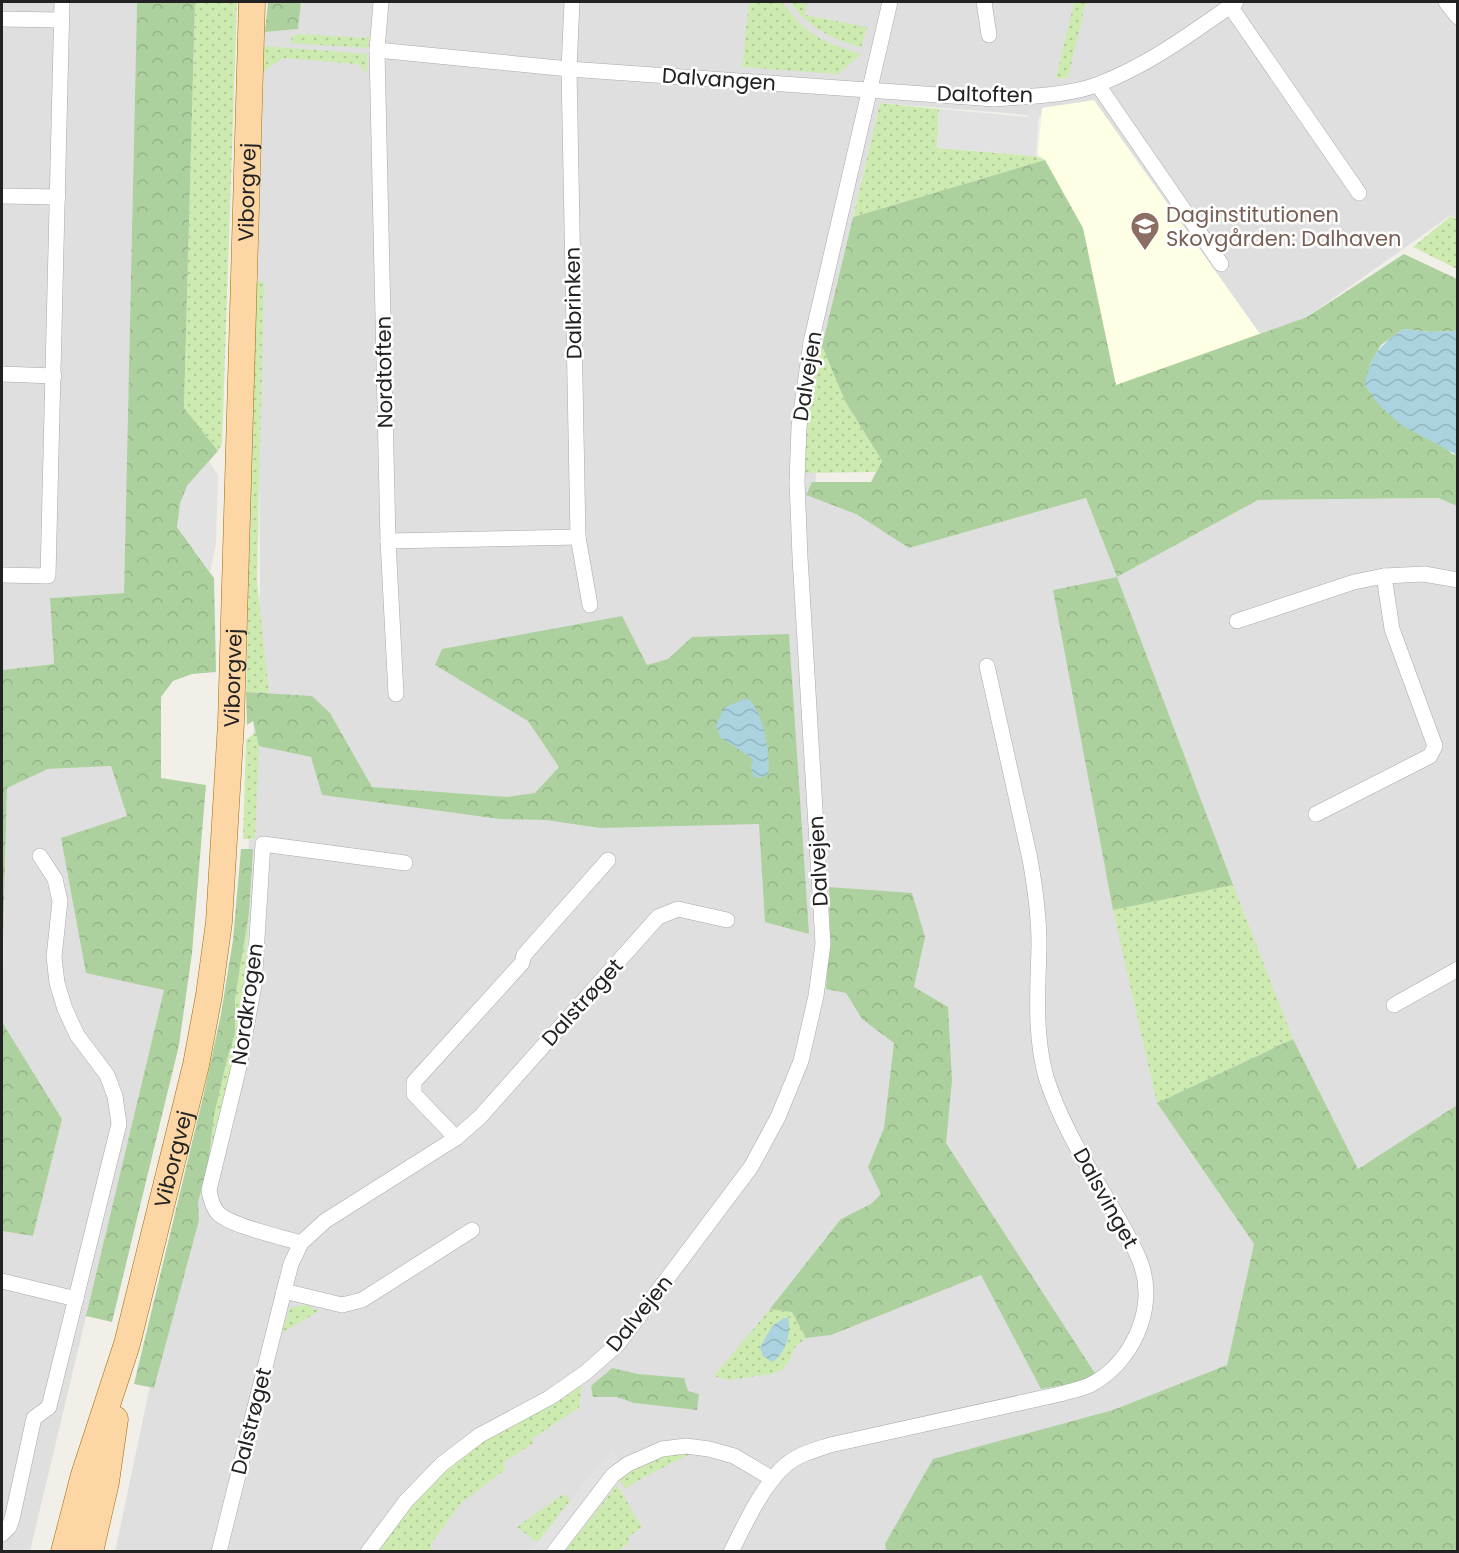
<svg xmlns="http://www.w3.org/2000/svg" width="1459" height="1553" font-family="Poppins,sans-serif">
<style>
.residential{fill:#e0dfdf}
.education{fill:#ffffe5}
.grass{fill:url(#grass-dots)}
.forest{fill:url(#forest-crowns)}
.parking{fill:#e2e2e2}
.water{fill:url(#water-waves)}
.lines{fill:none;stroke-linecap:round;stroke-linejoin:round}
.minor-casing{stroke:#a9a9a9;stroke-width:16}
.primary-casing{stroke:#a06b00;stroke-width:27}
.minor{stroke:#fff;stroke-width:15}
.primary{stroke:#fcd6a4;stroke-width:26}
.labels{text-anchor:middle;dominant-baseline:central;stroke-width:5;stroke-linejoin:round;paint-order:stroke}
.street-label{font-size:21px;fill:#222;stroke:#fff}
.education-label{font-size:21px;fill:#785e54;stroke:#fff;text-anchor:start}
</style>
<defs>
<pattern id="grass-dots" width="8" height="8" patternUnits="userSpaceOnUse" patternTransform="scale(1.5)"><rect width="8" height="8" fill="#cdebb0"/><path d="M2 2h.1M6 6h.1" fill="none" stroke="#b0c997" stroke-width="1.8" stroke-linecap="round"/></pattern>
<pattern id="forest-crowns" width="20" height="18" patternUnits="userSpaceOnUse" patternTransform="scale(1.5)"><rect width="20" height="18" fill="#add19e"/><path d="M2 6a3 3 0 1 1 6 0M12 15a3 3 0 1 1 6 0" fill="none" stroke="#95b388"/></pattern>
<pattern id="water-waves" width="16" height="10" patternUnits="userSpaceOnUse" patternTransform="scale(1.5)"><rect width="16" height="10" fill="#aad3df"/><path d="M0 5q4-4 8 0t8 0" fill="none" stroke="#92b5bf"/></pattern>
</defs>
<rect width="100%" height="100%" fill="#f2efe9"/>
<g class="residential">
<path d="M2,2H137L124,593L50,598L54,664L2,670Z"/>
<path d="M301,2H1457V219L1451,215L1307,317L1115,386L1045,160L1042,116L880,103L822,346L815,492L856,514L909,548L1086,498L1117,577L1258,500L1438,498L1457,506V1105L1358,1169L1293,1039L1157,1103L1254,1244L1227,1365L1113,1410L885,1544L886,1551L115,1552L223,1039L248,860L260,585L258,268L265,32L298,29Z"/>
<path d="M111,766L127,816L164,990L30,1551H2V1231L33,1236L62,1119L2,1022L7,788L48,769Z"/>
</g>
<path class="education" d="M1094,100L1260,334L1105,390L1045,160L1038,154L1042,108Z"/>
<g class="grass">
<path d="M195,2H237L222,444L218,451L184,409Z"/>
<path d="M749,2H782C802,28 811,37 843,48C849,50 855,53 862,54L838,74L742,67Z"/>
<path d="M790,2H807L805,15L867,27L861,48C832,38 808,28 790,2Z"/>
<path d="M1074,2H1086L1068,78H1056Z"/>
<path d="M301,34L365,38L370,35L368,48L290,43L292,36Z"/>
<path d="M263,46L367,54V73L358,64L283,58L263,72Z"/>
<path d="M880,103L939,109L937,148L1036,156L1045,160L853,217Z"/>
<path d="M1451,216L1457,220V269L1413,247Z"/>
<path d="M256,282H264L257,581L269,693L246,692Z"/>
<path d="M822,346L845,401L882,461L876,472L804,473C806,429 810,388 822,346Z"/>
<path d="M257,731L259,746L255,839H243L246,740Z"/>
<path d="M1233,885L1293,1039L1157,1103L1113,910Z"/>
<path d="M249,913L244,991L235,1051L208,1165L214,1115L227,1059L235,1034V998Z"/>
<path d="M306,1305L319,1311L282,1333L289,1310L292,1307Z"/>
<path d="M770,1309L792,1312L806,1338L795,1347L788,1363L782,1370L772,1374L728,1380L714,1376Z"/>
<path d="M582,1385L579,1408L531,1439L533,1443L503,1463L506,1469L461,1503L430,1545L432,1548L429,1551L377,1552C407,1510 441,1467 485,1440C505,1428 526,1418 547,1408C559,1402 570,1393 582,1385Z"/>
<path d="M679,1451L692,1453L644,1477L625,1489L619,1480C634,1463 658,1457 679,1451Z"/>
<path d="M617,1485L642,1527L629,1536V1543L617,1551H565Z"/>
<path d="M563,1494L571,1500L538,1543L517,1527Z"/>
</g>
<g class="forest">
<path d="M137,2H195L184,408L218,451L187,486L177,527L214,578L216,672L192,674L173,681L161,697V778L206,785L192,953L179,1045L112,1322L86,1316L164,990L86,973L61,838L127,816L111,766L48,769L7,788L2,986V670L54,664L50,598L124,593Z"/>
<path d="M268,2H301L298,29L265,32Z"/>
<path d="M1045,160L1083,228L1116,385L1307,317L1404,254L1457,279V331L1431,332L1403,329L1381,345L1369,366L1452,454L1457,455V506L1438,498L1258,500L1117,577L1233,885L1113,910L1053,590L1117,577L1086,498L909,548L856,514L806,495L812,482H871L882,461L845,401L822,346L853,217Z"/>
<path d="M622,616L647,665L668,659L692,637L789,634L809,934L765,922L759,824L600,828L546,820L500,819L322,795L311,757L259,746L253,721L247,725L246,692L312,696L330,713L372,787L507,797L535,793L559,767L528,721L435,665L442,649Z"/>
<path d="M241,849H253L249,913L235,998V1034L227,1059L214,1115L208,1165L198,1202L199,1220L154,1388L134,1384L204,1093L221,1014L233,940Z"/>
<path d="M829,887L912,893L925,937L914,987L948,1007L952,1080L946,1143L1096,1375L1085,1381L1041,1389L981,1275L831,1335L806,1338L792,1312L770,1309L841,1219L871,1204L881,1194L868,1167L884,1128L894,1043L862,1019L846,993L826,989L830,942Z"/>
<path d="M2,1022L62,1119L33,1236L2,1231Z"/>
<path d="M1293,1039L1358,1169L1457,1105V1551H886L885,1544L933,1459L1113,1410L1227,1365L1254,1244L1157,1103Z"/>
<path d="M612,1368L638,1374L684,1378L688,1391L699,1394L697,1410L634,1403L617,1397H593L591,1386Z"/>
</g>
<g class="parking">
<path d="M939,109L1028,117L1029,110L1039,111L1036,156L937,148Z"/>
<path d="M209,461L218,475L216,543L210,573L177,527L180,503L187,486Z"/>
<path d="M613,1452L620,1462L547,1551H537L533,1548L596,1468Z"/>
</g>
<g class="water">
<path d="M1403,329L1431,332L1457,331V455L1401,425L1380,406L1365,386C1370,356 1378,347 1403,329Z"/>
<path d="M748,698C763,712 771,754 768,774L760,778L754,777L751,768L753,759L720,737L716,725L725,707Z"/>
<path d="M784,1318H788C792,1332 785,1355 772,1362L763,1356L760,1348L772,1326Z"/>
</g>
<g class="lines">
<g class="minor-casing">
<g id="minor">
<path d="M381,2L377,50L388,541L396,694"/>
<path d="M572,2L569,69L578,537L590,605"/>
<path d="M984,2L989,35"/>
<path d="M1446,2L1458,17"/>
<path d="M1230,6L1359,193"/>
<path d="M2,19L61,20"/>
<path d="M377,50L569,69L995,99C1028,96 1068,96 1099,84C1149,65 1193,32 1236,2"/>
<path d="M1098,85L1221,264"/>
<path d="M2,196L58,197"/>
<path d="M2,374L54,376"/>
<path d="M388,541L578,537"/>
<path d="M2,575L48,576L62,2"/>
<path d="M1237,621L1354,582L1384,576L1424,574L1458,580"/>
<path d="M1316,814L1430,756L1435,746L1392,629L1384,576"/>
<path d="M1394,1005L1458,969"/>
<path d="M456,1138L414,1094V1082L522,963L524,955L608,860"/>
<path d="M301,1243C282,1237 229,1226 217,1212C212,1205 210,1197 209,1190L239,1067L254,985L263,844L405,863"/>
<path d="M2,1281L76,1299"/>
<path d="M284,1291L342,1305L362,1300L472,1230"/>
<path d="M2,1534L9,1527L12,1519L34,1418L49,1407L119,1124L115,1096L107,1075L77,1035L65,1009L57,983L54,957L60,901L55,879L40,856"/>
<path d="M219,1552L284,1291L291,1264L301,1243L325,1221L456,1138L480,1117L658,917L678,909L727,920"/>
<path d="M368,1552L406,1501L442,1464L480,1435L549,1398L585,1373L618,1344L751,1167L778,1117L801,1061L816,996L823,944L800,557L797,481L799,427L811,342L890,2"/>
<path d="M554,1552L613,1475L628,1464L662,1449L686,1446L709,1449L734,1456L773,1479"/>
<path d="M731,1552C744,1526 764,1482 787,1464C799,1454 815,1450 830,1445L1060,1394C1070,1391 1082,1389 1090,1385C1132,1363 1157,1309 1141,1264C1134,1245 1124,1228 1114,1211C1089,1168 1061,1125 1046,1077C1034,1033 1038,990 1039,945C1039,916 1035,887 1030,859L987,666"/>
</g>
</g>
<g class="primary-casing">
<g id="primary">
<path id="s1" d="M64,1552L84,1475L127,1344L196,1065L209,995L219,922L231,723L252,2"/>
<path d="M90,1552L106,1482L115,1419"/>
</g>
</g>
<use href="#minor" class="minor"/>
<use href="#primary" class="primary"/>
</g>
<defs>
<g id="school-pin" transform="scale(1.5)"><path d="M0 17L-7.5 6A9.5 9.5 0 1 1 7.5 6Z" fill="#8d6e63" stroke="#fff"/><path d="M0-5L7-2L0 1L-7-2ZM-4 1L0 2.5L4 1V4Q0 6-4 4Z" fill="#fff"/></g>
</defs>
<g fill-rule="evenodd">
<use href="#school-pin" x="1145" y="226"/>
</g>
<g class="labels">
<g class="street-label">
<text transform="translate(719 79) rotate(4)">Dalvangen</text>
<text transform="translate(985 94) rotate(1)">Daltoften</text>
<text stroke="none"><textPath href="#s1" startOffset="1380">Viborgvej</textPath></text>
<text transform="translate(573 303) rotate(-91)">Dalbrinken</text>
<text transform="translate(384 372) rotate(-91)">Nordtoften</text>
<text transform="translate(807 376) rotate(-81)">Dalvejen</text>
<text stroke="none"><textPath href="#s1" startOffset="894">Viborgvej</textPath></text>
<text transform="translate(818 861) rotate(-93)">Dalvejen</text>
<text transform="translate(582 1002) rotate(-48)">Dalstrøget</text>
<text transform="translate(247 1004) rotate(-82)">Nordkrogen</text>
<text stroke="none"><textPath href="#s1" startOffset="408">Viborgvej</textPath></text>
<text transform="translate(1106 1198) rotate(61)">Dalsvinget</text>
<text transform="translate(639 1313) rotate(-51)">Dalvejen</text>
<text transform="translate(251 1421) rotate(-76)">Dalstrøget</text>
</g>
<g class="education-label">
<text x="1166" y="214">Daginstitutionen<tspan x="1166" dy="24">Skovgården: Dalhaven</tspan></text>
</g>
</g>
<rect width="1459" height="1553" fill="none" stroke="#222222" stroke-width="6"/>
</svg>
